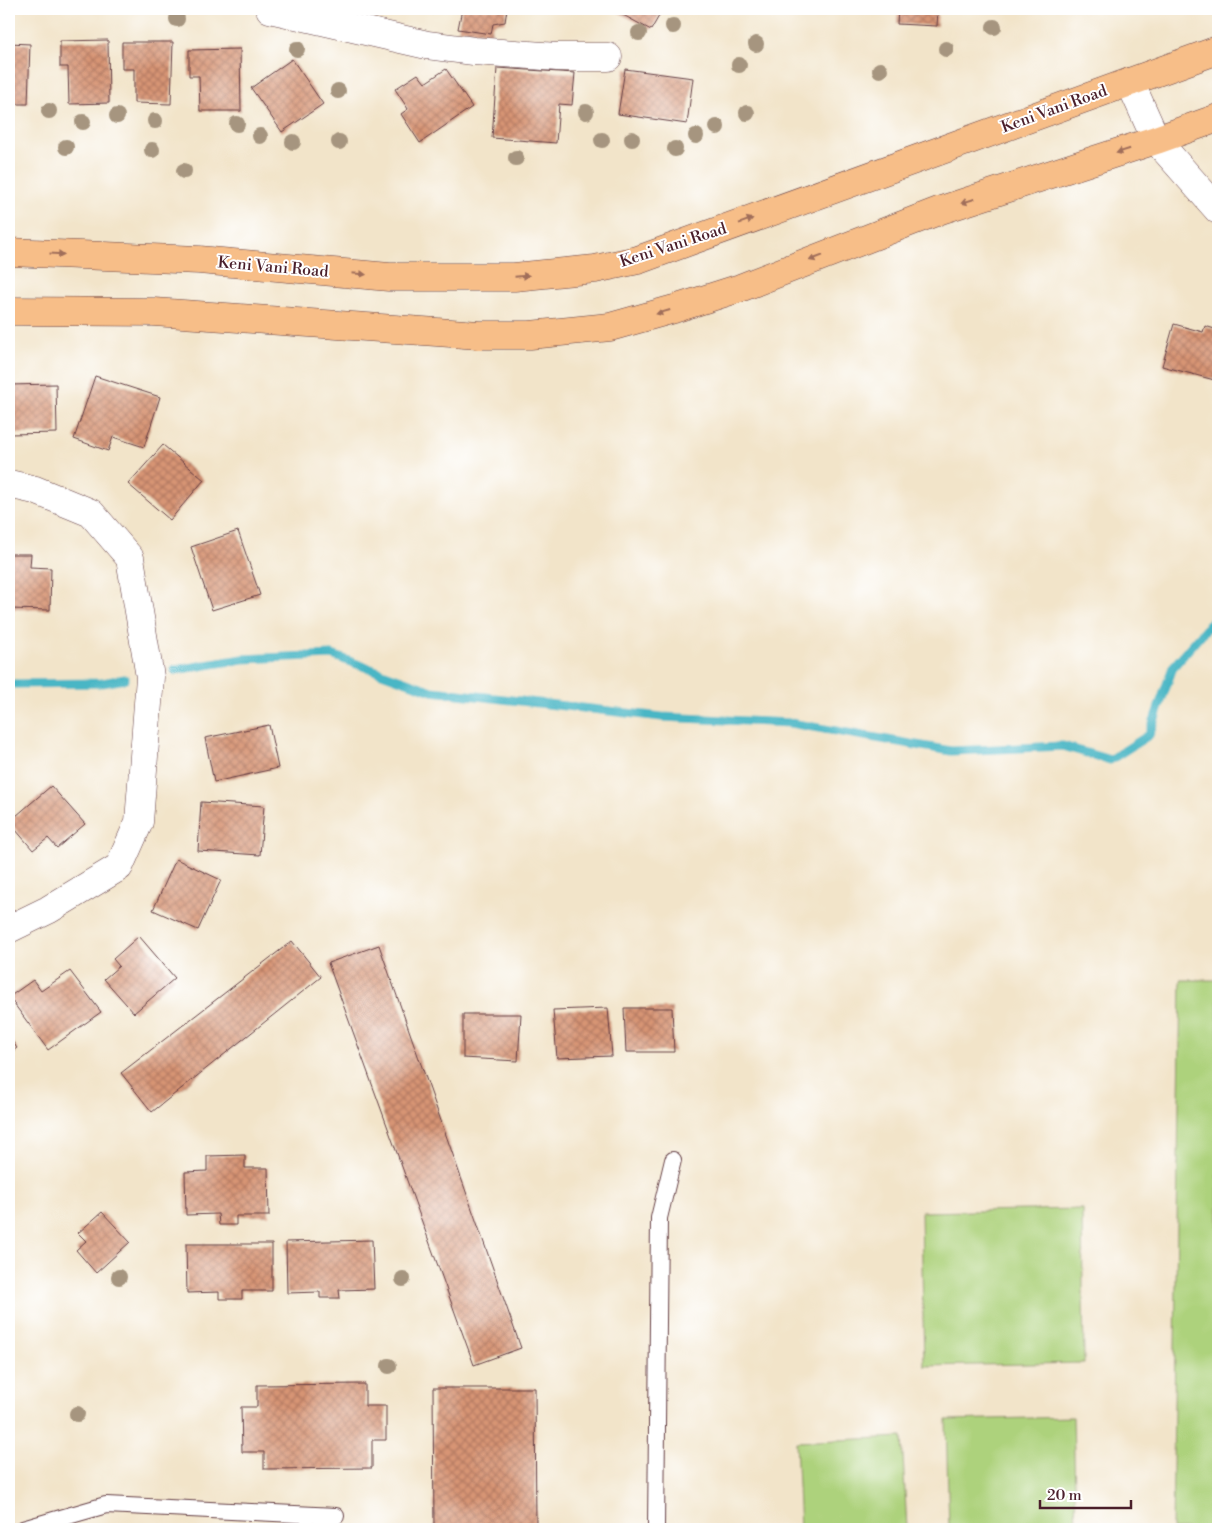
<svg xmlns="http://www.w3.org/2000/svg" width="1227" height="1538" font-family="'Libre Bodoni',serif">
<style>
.grass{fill:#add27c;stroke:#7c7854}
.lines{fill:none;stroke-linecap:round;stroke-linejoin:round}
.stream{stroke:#49b6c5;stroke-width:9}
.building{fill:url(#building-cross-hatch)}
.lane-casing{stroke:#633d43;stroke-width:18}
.street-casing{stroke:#633d43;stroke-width:29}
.primary-casing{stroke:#633d43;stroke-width:29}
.lane{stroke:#fff;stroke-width:16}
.street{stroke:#fff;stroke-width:28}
.primary{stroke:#f7be88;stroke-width:28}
.tree{fill:#a6957f}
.oneway{fill:#a06e5a}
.labels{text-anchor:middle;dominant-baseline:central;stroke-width:4;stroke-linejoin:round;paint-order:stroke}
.street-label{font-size:16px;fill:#4a1f2b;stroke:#fff}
</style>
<defs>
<pattern id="building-cross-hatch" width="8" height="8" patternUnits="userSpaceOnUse" patternTransform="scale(1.25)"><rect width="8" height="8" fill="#d79475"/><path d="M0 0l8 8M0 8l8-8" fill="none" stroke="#b07860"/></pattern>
</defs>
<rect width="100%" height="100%" fill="#fff"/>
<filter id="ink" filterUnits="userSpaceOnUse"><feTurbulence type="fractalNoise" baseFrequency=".02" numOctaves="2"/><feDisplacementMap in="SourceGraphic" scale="10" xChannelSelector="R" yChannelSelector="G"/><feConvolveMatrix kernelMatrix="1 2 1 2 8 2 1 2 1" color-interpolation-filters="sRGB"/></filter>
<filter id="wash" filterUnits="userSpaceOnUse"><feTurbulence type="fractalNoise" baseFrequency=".0096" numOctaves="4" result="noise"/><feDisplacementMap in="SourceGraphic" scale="20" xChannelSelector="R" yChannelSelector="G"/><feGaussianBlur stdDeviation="1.12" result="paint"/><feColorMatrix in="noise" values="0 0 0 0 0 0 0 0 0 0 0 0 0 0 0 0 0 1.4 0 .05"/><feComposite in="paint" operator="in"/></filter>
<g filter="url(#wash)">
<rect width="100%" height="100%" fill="#f2e4c9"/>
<g class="grass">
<path d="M1181,980H1218V1529H1172Z"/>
<path d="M1082,1209L1084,1363L924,1366L921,1212Z"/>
<path d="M1073,1417L1076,1529H949L946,1420Z"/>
<path d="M902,1437L907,1529H800L796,1442Z"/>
</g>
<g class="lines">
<g class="stream">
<path d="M175,670L243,659L332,655L432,691L662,717L790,723L951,751L1063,746L1110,760L1149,735L1173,667L1218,615"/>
<path d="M9,684L102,683L125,679"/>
</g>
</g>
<g id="blocks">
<g class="building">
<path d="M462,9H507L505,22L493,24L491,34L458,29Z"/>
<path d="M612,9H663L651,30Z"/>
<path d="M898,9H938L937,26L897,24Z"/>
<path d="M108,40L109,103L69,104L68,67H60V41Z"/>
<path d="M122,42H173L171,104L134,103V69H122Z"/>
<path d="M9,43L30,44L28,104H9Z"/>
<path d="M240,49L241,111H200L199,76H189V50Z"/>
<path d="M292,59L323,104L282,132L251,88Z"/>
<path d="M497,68L575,73L572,105L559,104L556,143L492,138Z"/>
<path d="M446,69L472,107L420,143L401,114L408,109L395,89L418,74L425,83Z"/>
<path d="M625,69L693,78L687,124L618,114Z"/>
<path d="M1174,324L1203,332L1205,326L1218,330V381L1162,366Z"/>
<path d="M95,376L160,397L144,447L113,437L108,451L74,439Z"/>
<path d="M56,384L57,433L9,434V385Z"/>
<path d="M163,445L204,480L170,520L128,484Z"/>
<path d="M238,531L260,595L212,610L191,547Z"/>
<path d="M9,554H31L30,567L51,568L50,610L9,609Z"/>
<path d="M269,725L278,768L214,782L205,738Z"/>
<path d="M51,786L85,824L57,848L48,838L33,850L9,822Z"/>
<path d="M201,802L264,806L260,855L198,851Z"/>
<path d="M176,859L221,880L198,930L153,910Z"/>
<path d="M139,936L175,978L134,1013L104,979L119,966L113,959Z"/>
<path d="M292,941L321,977L152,1112L121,1073Z"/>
<path d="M379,945L521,1348L474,1365L328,963Z"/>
<path d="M70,971L101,1012L48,1050L9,997L33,980L41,991Z"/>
<path d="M608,1008L612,1056L557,1058L553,1010Z"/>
<path d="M624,1008H672L674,1052H626Z"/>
<path d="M463,1014H521L518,1061L463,1058Z"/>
<path d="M9,1037L17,1048L9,1054Z"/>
<path d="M245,1155V1168H268L269,1216H236V1225H219L218,1214L186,1215L185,1172L207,1171V1156Z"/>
<path d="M102,1212L130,1242L96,1273L76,1250L86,1241L78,1233Z"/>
<path d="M372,1240L374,1289L339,1290L340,1298H320V1292L287,1293L286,1242Z"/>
<path d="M186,1244H272V1291H242V1299H219V1292L187,1293Z"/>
<path d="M365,1384V1406H386V1440H372V1468L264,1469V1452H242L241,1407H257V1385Z"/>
<path d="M433,1388H535L536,1529H434Z"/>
</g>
</g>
</g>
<g filter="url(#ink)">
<use href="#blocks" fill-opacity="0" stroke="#633d43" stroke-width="1"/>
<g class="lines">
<g class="lane-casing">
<g id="lane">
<path d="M23,1529L106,1505L336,1516"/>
<path d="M656,1529L659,1218L673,1160"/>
</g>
</g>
<g class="street-casing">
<g id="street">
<path d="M270,9L427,45L474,51L557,57H608"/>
<path d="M1130,82L1156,140L1218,210"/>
<path d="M9,484L35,490L91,513L130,558L150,677L139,822L119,867L48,910L9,929"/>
</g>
</g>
<g class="primary-casing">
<g id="primary">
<path d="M9,252L199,260L389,277H514L595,269L638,260L1218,50"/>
<path d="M9,311L154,312L479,335H530L610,327L674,309L740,288L941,210L1156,140L1218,118"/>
</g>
</g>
<use href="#lane" class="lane"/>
<use href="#street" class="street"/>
<use href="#primary" class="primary"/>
</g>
<g class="tree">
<circle cx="177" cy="19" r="8"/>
<circle cx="673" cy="26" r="8"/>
<circle cx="994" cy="27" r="8"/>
<circle cx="639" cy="33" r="8"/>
<circle cx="756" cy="44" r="8"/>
<circle cx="297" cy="49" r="8"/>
<circle cx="946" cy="49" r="8"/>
<circle cx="739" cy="65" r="8"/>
<circle cx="880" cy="70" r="8"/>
<circle cx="338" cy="91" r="8"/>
<circle cx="49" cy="111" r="8"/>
<circle cx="586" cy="112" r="8"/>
<circle cx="747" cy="113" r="8"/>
<circle cx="117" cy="116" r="8"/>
<circle cx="155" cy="121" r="8"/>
<circle cx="83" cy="122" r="8"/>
<circle cx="237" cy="124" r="8"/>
<circle cx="717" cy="127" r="8"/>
<circle cx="260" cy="136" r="8"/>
<circle cx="696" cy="136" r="8"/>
<circle cx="632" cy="139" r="8"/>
<circle cx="602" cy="140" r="8"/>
<circle cx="293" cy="142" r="8"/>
<circle cx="339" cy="142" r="8"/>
<circle cx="66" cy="147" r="8"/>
<circle cx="675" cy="149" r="8"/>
<circle cx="152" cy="150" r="8"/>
<circle cx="516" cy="158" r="8"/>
<circle cx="184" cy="171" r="8"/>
<circle cx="119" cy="1277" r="8"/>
<circle cx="403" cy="1279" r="8"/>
<circle cx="389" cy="1366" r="8"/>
<circle cx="77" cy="1414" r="8"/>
</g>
<defs><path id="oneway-solid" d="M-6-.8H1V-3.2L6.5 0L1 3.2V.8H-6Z" transform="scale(1.25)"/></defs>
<g class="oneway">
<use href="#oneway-solid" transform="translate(1123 151) rotate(162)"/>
<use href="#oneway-solid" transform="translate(968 201) rotate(162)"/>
<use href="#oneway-solid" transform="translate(746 221) rotate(-20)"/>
<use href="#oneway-solid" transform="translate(57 254) rotate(3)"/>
<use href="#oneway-solid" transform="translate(816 258) rotate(159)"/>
<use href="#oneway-solid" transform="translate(359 274) rotate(5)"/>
<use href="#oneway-solid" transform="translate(522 276) rotate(-5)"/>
<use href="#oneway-solid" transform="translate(663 312) rotate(164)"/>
</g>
</g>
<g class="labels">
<g class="street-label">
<text transform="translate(1054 109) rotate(-20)">Keni Vani Road</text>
<text transform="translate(673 245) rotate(-18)">Keni Vani Road</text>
<text transform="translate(273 267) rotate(5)">Keni Vani Road</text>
</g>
</g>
<rect width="1227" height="1538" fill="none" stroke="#fff" stroke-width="30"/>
<path d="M1040 1500v8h91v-8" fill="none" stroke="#4a1f2b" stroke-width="2.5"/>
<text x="1047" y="1500" font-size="15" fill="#4a1f2b" stroke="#ffffff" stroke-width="4" paint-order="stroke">20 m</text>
</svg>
